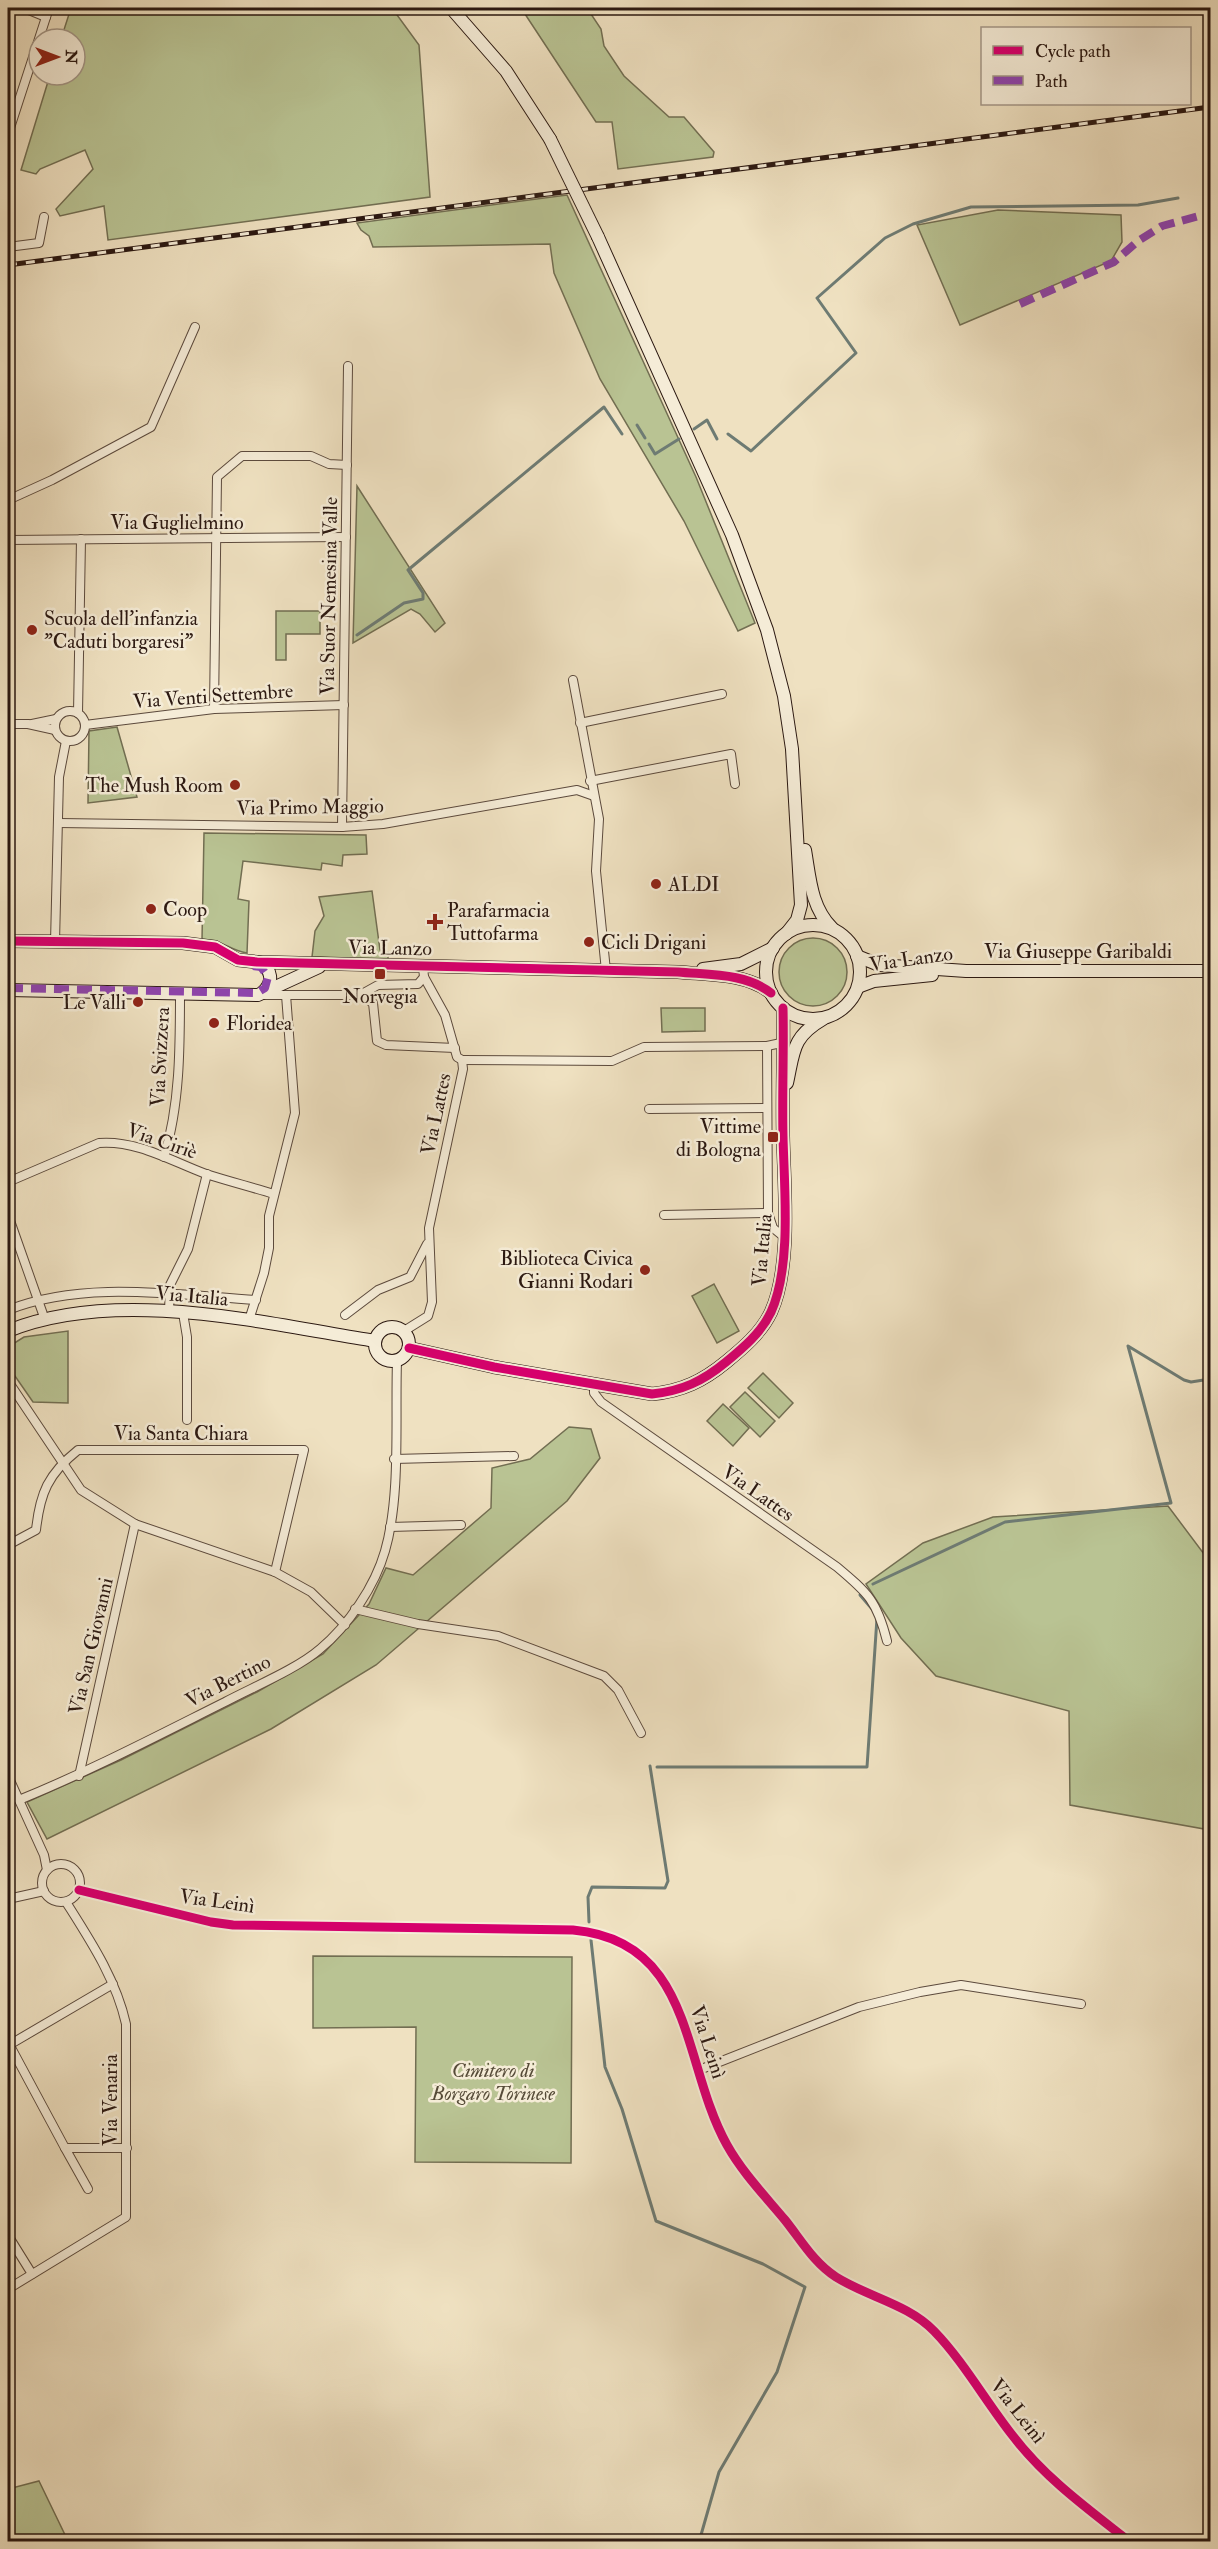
<svg xmlns="http://www.w3.org/2000/svg" width="1218" height="2549" font-family="'IM FELL Double Pica',serif">
<style>
.green{fill:#b9c393;stroke:#726e52;stroke-width:1.5}
.lines{fill:none;stroke-linecap:round;stroke-linejoin:round}
.stream{stroke:#6e7b73;stroke-width:3}
.street-casing{stroke:#5c4a3d;stroke-width:10}
.secondary-casing{stroke:#2b1811;stroke-width:14}
.street{stroke:#f5ecd7;stroke-width:8}
.secondary{stroke:#f5ecd7;stroke-width:12}
.rail-casing{stroke:#2b1811;stroke-width:5}
.rail{stroke:#f5ecd7;stroke-width:3;stroke-dasharray:9;stroke-linecap:butt}
.secondary-bridge-casing{stroke:#2b1811;stroke-width:14;stroke-linecap:butt}
.secondary-bridge{stroke:#f5ecd7;stroke-width:12}
.quiet{stroke:#8e44ad;stroke-width:8;stroke-dasharray:15 8;stroke-linecap:butt}
.cycleway-casing{stroke:#f5ecd7;stroke-width:13}
.cycleway{stroke:#d6006c;stroke-width:9}
.poi-dot{fill:#8f2418;stroke:#f5ecd7;stroke-width:2}
.labels{text-anchor:middle;dominant-baseline:central;stroke-width:5;stroke-linejoin:round;paint-order:stroke}
.street-label{font-size:20px;fill:#2b1811;stroke:#f5ecd7}
.poi-label{font-size:20px;fill:#2b1811;stroke:#f5ecd7;text-anchor:start}
.park-label{font-size:20px;font-style:italic;fill:#564b38;stroke:#f5ecd7}
</style>
<rect width="100%" height="100%" fill="#efe1c1"/>
<filter id="stains"><feTurbulence type="fractalNoise" baseFrequency=".00333" numOctaves="4"/><feColorMatrix values="0 0 0 0 .2 0 0 0 0 .09 0 0 0 0 .02 0 0 0 .5 -.17"/></filter>
<radialGradient id="worn" r=".72"><stop offset=".6" stop-color="#630" stop-opacity="0"/><stop offset="1" stop-color="#630" stop-opacity=".3"/></radialGradient>
<g class="green">
<path d="M71,8H392L419,45L430,197L108,240L104,206L60,216L56,209L93,169L85,150L40,169L36,174L21,170L50,75H75V39H61Z"/>
<path d="M539,8H587L601,29L604,46L624,76L669,117H684L714,152L713,157L618,169L612,122H596L525,14Z"/>
<path d="M567,195L696,477L755,623L738,631L684,521L600,379L554,273L550,244L373,247L369,236L361,230L357,223Z"/>
<path d="M998,210L1121,215L1122,242L1111,261L960,325L917,225Z"/>
<path d="M357,486L445,623L435,632L420,614L411,609L353,643Z"/>
<path d="M276,611H320V634H286V660H276Z"/>
<path d="M117,727L137,797L88,803L89,731Z"/>
<path d="M204,833L366,835L367,854L343,855L342,866L322,863L321,870L243,861L238,899L249,901L247,953C226,949 225,940 202,940Z"/>
<path d="M372,891L380,950L388,952V960L312,957L315,931L324,916L319,897Z"/>
<circle cx="813" cy="972" r="34"/>
<path d="M661,1008H705V1031L662,1032Z"/>
<path d="M714,1284L739,1331L717,1343L692,1296Z"/>
<path d="M68,1331V1403L33,1402L8,1366V1347L24,1337Z"/>
<path d="M763,1373L793,1403L779,1418L748,1388Z"/>
<path d="M745,1392L775,1421L760,1437L730,1407Z"/>
<path d="M723,1404L749,1428L733,1446L707,1421Z"/>
<path d="M569,1427L591,1429L600,1458L567,1501L376,1665L271,1729L47,1839L27,1802L121,1760L257,1692L323,1654L369,1604L386,1568L413,1575L491,1508L492,1468L530,1459Z"/>
<path d="M1168,1506L1210,1562V1830L1070,1805L1069,1711L936,1676L901,1638L866,1584L923,1543L993,1517Z"/>
<path d="M313,1956L572,1957L571,2163L415,2162L416,2027L313,2028Z"/>
<path d="M39,2481L68,2541H8V2489Z"/>
</g>
<g class="lines">
<g class="stream">
<path d="M637,425L645,438"/>
<path d="M694,429L707,420L717,439"/>
<path d="M728,434L751,451L856,353L817,298L885,238L913,224L971,207L1138,205L1178,198"/>
<path d="M649,444L655,454L679,439"/>
<path d="M357,635L404,603L423,599V593L408,570L604,407L622,434"/>
<path d="M873,1584L1005,1522L1171,1503L1128,1346L1184,1380L1191,1382L1210,1379"/>
<path d="M860,1595L872,1609"/>
<path d="M657,1767H867L877,1618"/>
<path d="M589,1922L588,1897L592,1887L665,1888L668,1881L650,1766"/>
<path d="M591,1940L605,2067L622,2109L656,2221L763,2264L805,2287L777,2372L719,2472L699,2542"/>
</g>
<g class="street-casing">
<g id="street">
<path d="M24,8L46,17"/>
<path d="M8,134L49,8"/>
<path d="M8,247L39,243L44,217"/>
<path d="M8,500L52,480L151,427L195,327"/>
<path d="M8,540L346,537"/>
<path d="M573,680L599,819L596,871L606,971"/>
<path d="M214,709L217,477L242,456H311L329,464L347,465"/>
<circle cx="70" cy="726" r="15"/>
<path d="M78,713L81,539"/>
<path d="M580,723L722,694"/>
<path d="M8,724H28L55,730"/>
<path d="M32,724L56,719"/>
<path d="M85,725L214,709L344,705"/>
<path d="M590,781L731,754L735,784"/>
<path d="M59,823L342,827L383,824L577,790L594,796"/>
<path d="M342,827L348,366"/>
<path d="M55,942L59,777L66,741"/>
<path d="M263,995H360L373,1003L377,1041L386,1045L455,1048"/>
<path d="M360,995L378,985L418,984L424,977"/>
<path d="M767,1046L768,1213L773,1228L784,1237"/>
<path d="M462,1060L612,1061L644,1047L767,1046L781,1043"/>
<path d="M649,1109L767,1108"/>
<path d="M164,1157C180,1105 180,1047 180,993"/>
<path d="M8,1182L99,1143C137,1140 171,1161 206,1174C228,1181 251,1187 274,1194"/>
<path d="M8,1215L44,1317"/>
<path d="M664,1215L768,1213"/>
<path d="M8,1310C84,1280 175,1295 256,1300"/>
<path d="M169,1311L170,1285L188,1249L207,1174"/>
<path d="M183,1313L187,1337V1420"/>
<path d="M345,1315L378,1290L410,1277L427,1244"/>
<path d="M249,1320L264,1273L269,1248V1216L295,1113L286,995"/>
<path d="M404,1331L428,1316L432,1302L429,1228L463,1069L462,1060L457,1057L445,1015L424,977L423,967"/>
<path d="M8,1381L81,1490L135,1524L275,1572L311,1592L345,1625"/>
<path d="M594,1385V1393L601,1402L837,1567C868,1593 877,1601 887,1641"/>
<path d="M394,1459L514,1456"/>
<path d="M390,1527L461,1525"/>
<path d="M8,1545L36,1530C40,1493 48,1474 78,1450H304L275,1572"/>
<path d="M355,1609L418,1624L498,1636L604,1676L618,1690L641,1733"/>
<path d="M8,1776L44,1855L47,1870"/>
<path d="M79,1776L135,1524"/>
<path d="M19,1800C90,1771 157,1736 225,1702C253,1687 297,1669 320,1649C348,1626 375,1586 385,1551C401,1496 395,1420 397,1361"/>
<circle cx="61" cy="1883" r="19"/>
<path d="M79,1890L211,1922L233,1925L573,1930C695,1941 681,2063 727,2145C742,2172 765,2196 785,2220C801,2240 814,2263 836,2277C868,2297 908,2304 934,2331C964,2362 986,2402 1013,2436C1045,2478 1088,2509 1130,2542"/>
<path d="M8,1899L44,1891"/>
<path d="M8,2042L65,2148H127"/>
<path d="M9,2045L113,1984"/>
<path d="M699,2070L859,2007L920,1992L961,1985L1081,2004"/>
<path d="M65,2148L88,2189"/>
<path d="M9,2237L32,2274"/>
<path d="M8,2289L126,2217V2024C116,1979 90,1940 66,1902"/>
</g>
</g>
<g class="secondary-casing">
<g id="secondary">
<path d="M451,8L506,71L550,139"/>
<path d="M598,237L732,535L767,630L784,696L792,749L801,905L797,920L786,934"/>
<path d="M805,850C810,879 811,907 832,928"/>
<circle cx="813" cy="972" r="47"/>
<path d="M8,941L183,943L215,947L238,960L257,962L678,972C709,975 746,973 771,993"/>
<path d="M857,956L879,965L966,971H1210"/>
<path d="M259,962C272,969 274,982 263,992"/>
<path d="M703,969L741,964L773,948"/>
<path d="M858,987L874,981L932,975"/>
<path d="M8,990L258,995L319,967"/>
<path d="M787,1083C794,1051 792,1037 823,1019"/>
<circle cx="392" cy="1344" r="17"/>
<path d="M8,1331C116,1287 263,1323 375,1341"/>
<path d="M409,1348L494,1367L652,1394C682,1391 703,1381 726,1362C743,1348 761,1333 771,1312C792,1266 784,1186 783,1136C782,1093 784,1051 783,1008"/>
</g>
</g>
<use href="#street" class="street"/>
<use href="#secondary" class="secondary"/>
<g class="rail-casing">
<path id="rail" d="M8,265L1210,107"/>
</g>
<use href="#rail" class="rail"/>
<g class="secondary-bridge-casing">
<path id="secondary-bridge" d="M550,139L598,237"/>
</g>
<use href="#secondary-bridge" class="secondary-bridge"/>
<g class="quiet">
<path d="M1020,304L1114,262L1138,241L1162,226L1210,213"/>
<path d="M8,988L257,993L265,988L268,977L261,967L253,966"/>
</g>
<g class="cycleway-casing">
<g id="cycleway">
<path d="M8,941L183,943L215,947L238,960L257,962L678,972C709,975 746,973 771,993"/>
<path d="M409,1348L494,1367L652,1394C682,1391 703,1381 726,1362C743,1348 761,1333 771,1312C792,1266 784,1186 783,1136C782,1093 784,1051 783,1008"/>
<path d="M79,1890L211,1922L233,1925L573,1930C695,1941 681,2063 727,2145C742,2172 765,2196 785,2220C801,2240 814,2263 836,2277C868,2297 908,2304 934,2331C964,2362 986,2402 1013,2436C1045,2478 1088,2509 1130,2542"/>
</g>
</g>
<use href="#cycleway" class="cycleway"/>
</g>
<g class="poi-dot">
<circle cx="32" cy="630" r="6"/>
<circle cx="235" cy="785" r="6"/>
<circle cx="656" cy="884" r="6"/>
<circle cx="151" cy="909" r="6"/>
<path d="M432 913h6v6h6v6h-6v6h-6v-6h-6v-6h6z"/>
<circle cx="589" cy="942" r="6"/>
<rect x="374" y="968" width="12" height="12" rx="3"/>
<circle cx="138" cy="1002" r="6"/>
<circle cx="214" cy="1023" r="6"/>
<rect x="767" y="1131" width="12" height="12" rx="3"/>
<circle cx="645" cy="1270" r="6"/>
</g>
<g class="labels">
<g class="street-label">
<text x="177" y="522">Via Guglielmino</text>
<text transform="translate(329 596) rotate(-89)">Via Suor Nemesina Valle</text>
<text transform="translate(213 696) rotate(-4)">Via Venti Settembre</text>
<text transform="translate(310 807) rotate(-1)">Via Primo Maggio</text>
<text transform="translate(390 948) rotate(1)">Via Lanzo</text>
<text x="1078" y="951">Via Giuseppe Garibaldi</text>
<text transform="translate(911 959) rotate(-8)">Via Lanzo</text>
<text transform="translate(160 1057) rotate(-87)">Via Svizzera</text>
<text transform="translate(436 1114) rotate(-78)">Via Lattes</text>
<text transform="translate(162 1141) rotate(19)">Via Ciriè</text>
<text transform="translate(762 1250) rotate(-85)">Via Italia</text>
<text transform="translate(192 1296) rotate(5)">Via Italia</text>
<text x="181" y="1433">Via Santa Chiara</text>
<text transform="translate(758 1493) rotate(35)">Via Lattes</text>
<text transform="translate(91 1646) rotate(-77)">Via San Giovanni</text>
<text transform="translate(228 1681) rotate(-27)">Via Bertino</text>
<text transform="translate(217 1901) rotate(8)">Via Leinì</text>
<text transform="translate(708 2042) rotate(72)">Via Leinì</text>
<text transform="translate(110 2100) rotate(-90)">Via Venaria</text>
<text transform="translate(1018 2411) rotate(52)">Via Leinì</text>
</g>
<g class="poi-label">
<text x="44" y="618">Scuola dell'infanzia<tspan x="44" dy="23">"Caduti borgaresi"</tspan></text>
<text x="223" y="785" text-anchor="end">The Mush Room</text>
<text x="668" y="884">ALDI</text>
<text x="163" y="909">Coop</text>
<text x="447" y="910">Parafarmacia<tspan x="447" dy="23">Tuttofarma</tspan></text>
<text x="601" y="942">Cicli Drigani</text>
<text x="380" y="996" text-anchor="middle">Norvegia</text>
<text x="126" y="1002" text-anchor="end">Le Valli</text>
<text x="226" y="1023">Floridea</text>
<text x="761" y="1126" text-anchor="end">Vittime<tspan x="761" dy="23">di Bologna</tspan></text>
<text x="633" y="1258" text-anchor="end">Biblioteca Civica<tspan x="633" dy="23">Gianni Rodari</tspan></text>
</g>
<g class="park-label">
<text x="493" y="2070">Cimitero di<tspan x="493" dy="23">Borgaro Torinese</tspan></text>
</g>
</g>
<rect width="1218" height="2549" fill="none" stroke="#efe1c1" stroke-width="30"/>
<rect x="9" y="9" width="1200" height="2531" fill="none" stroke="#2b1811" stroke-width="3"/>
<rect x="15" y="15" width="1188" height="2519" fill="none" stroke="#2b1811" stroke-width="1.5"/>
<rect x="981" y="27" width="210" height="78" fill="#f5ecd7" stroke="#a49788" stroke-width="1.5"/>
<rect x="993" y="46" width="30" height="9" fill="#d6006c" stroke="#a49788" stroke-width="1.5"/>
<text x="1035" y="57" font-size="18" fill="#2b1811">Cycle path</text>
<rect x="993" y="76" width="30" height="9" fill="#8e44ad" stroke="#a49788" stroke-width="1.5"/>
<text x="1035" y="87" font-size="18" fill="#2b1811">Path</text>
<g transform="translate(57 57) rotate(90)"><circle r="28" fill="#f5ecd7" stroke="#a49788" stroke-width="1.5"/>
<path d="M0-4.5L10 22L0 15L-10 22Z" fill="#8f2418"/>
<text y="-9" font-size="16" font-weight="bold" text-anchor="middle" fill="#2b1811">N</text>
</g>
<rect width="100%" height="100%" filter="url(#stains)"/>
<rect width="100%" height="100%" fill="url(#worn)"/>
</svg>
